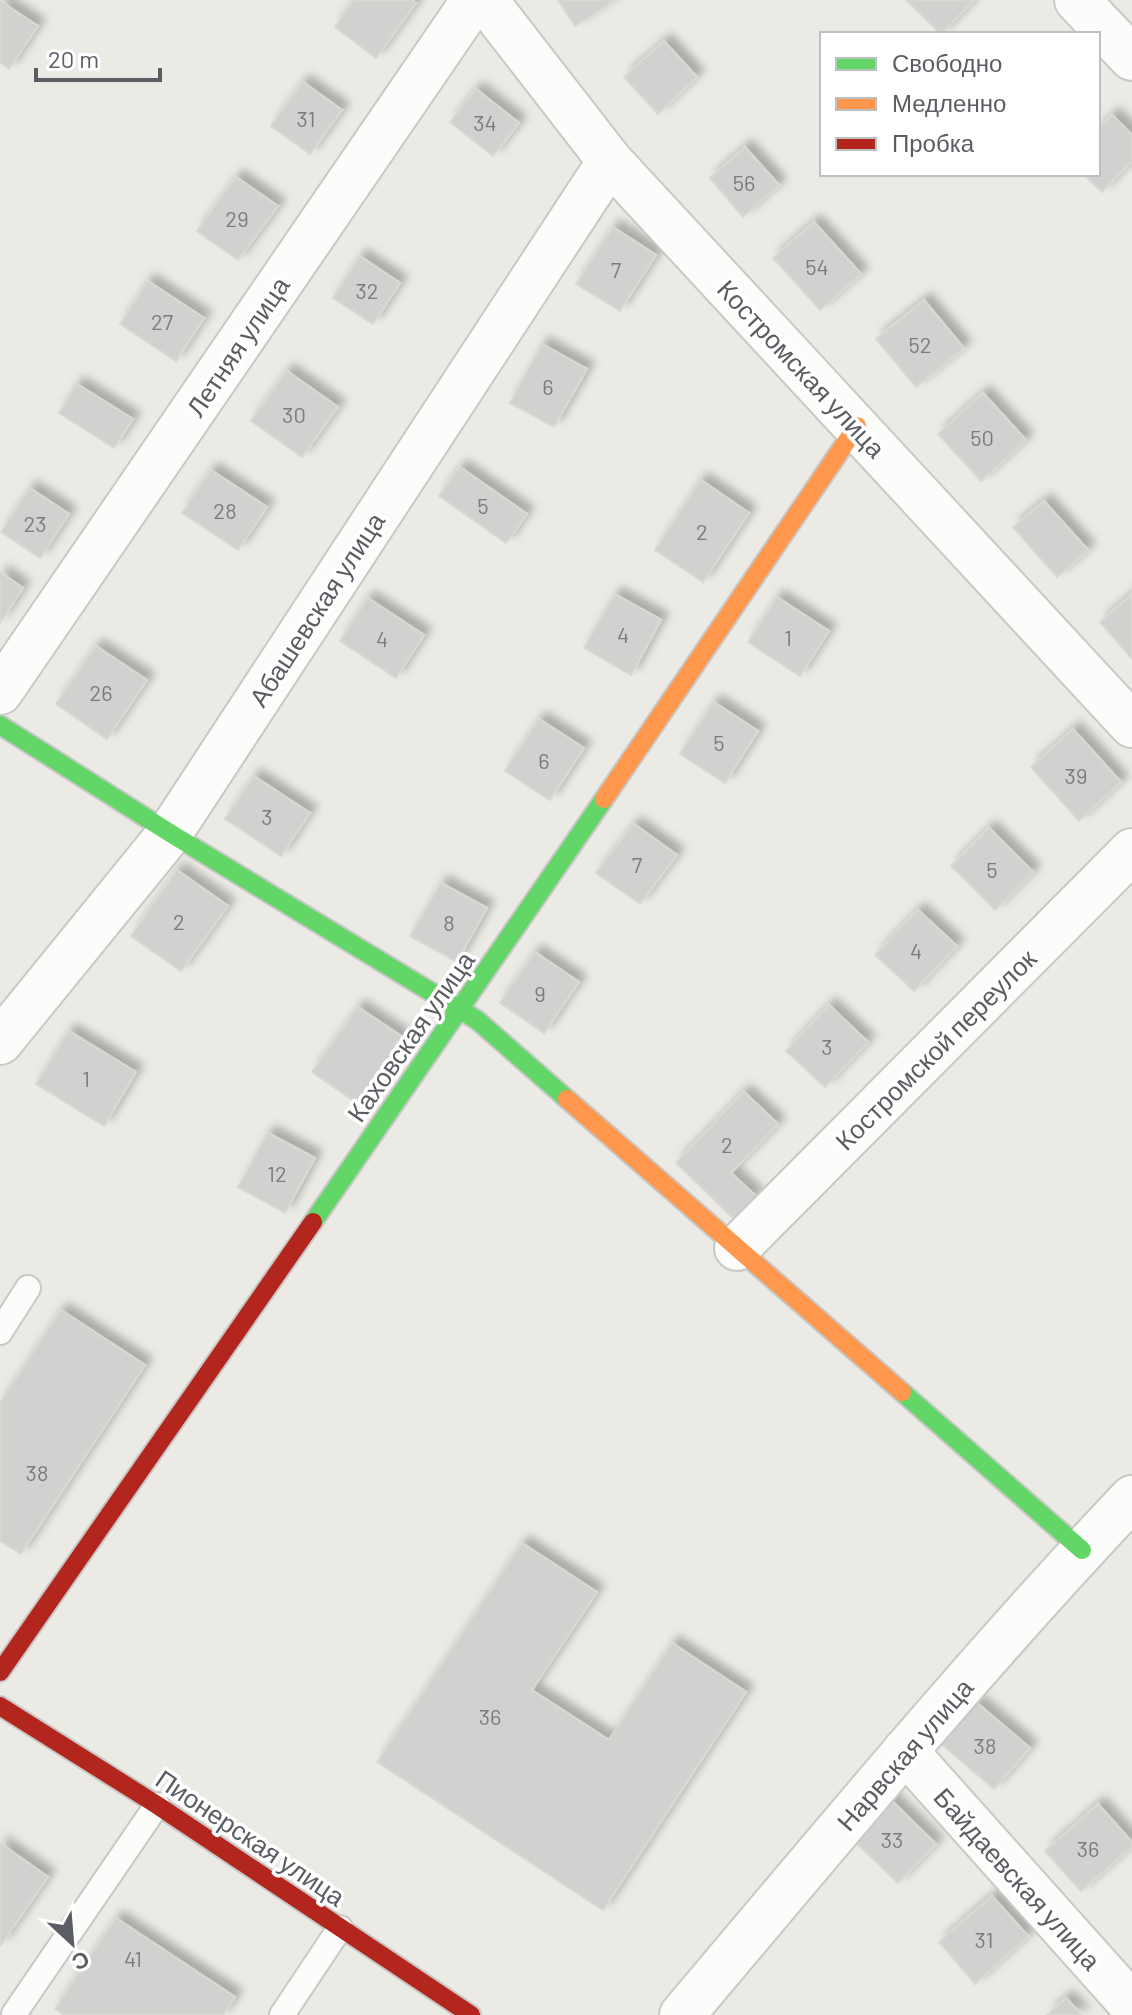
<svg xmlns="http://www.w3.org/2000/svg" width="1132" height="2015" font-family="Barlow,sans-serif">
<style>
.building{fill:#d2d1cf;stroke:#dad8d4;stroke-width:2;filter:url(#shadow)}
.lines{fill:none;stroke-linecap:round;stroke-linejoin:round}
.lane-casing{stroke:#c8c8c7;stroke-width:28}
.street-casing{stroke:#c8c8c7;stroke-width:48}
.fast-casing{stroke:#c7c7c5;stroke-width:22}
.slow-casing{stroke:#c7c7c5;stroke-width:22}
.jam-casing{stroke:#c7c7c5;stroke-width:22}
.lane{stroke:#fcfcfb;stroke-width:24}
.street{stroke:#fcfcfb;stroke-width:44}
.fast{stroke:#63d668;stroke-width:18}
.slow{stroke:#ff974d;stroke-width:18}
.jam{stroke:#b3261e;stroke-width:18}
.labels{text-anchor:middle;dominant-baseline:central;stroke-width:7;stroke-linejoin:round;paint-order:stroke}
.number-label{font-size:22px;fill:#797c7f}
.street-label{font-size:26px;fill:#5a5e63;stroke:#fff}
</style>
<defs>
<filter id="shadow"><feDropShadow dx="7" dy="-7" stdDeviation="4" flood-color="#0004"/></filter>
</defs>
<rect width="100%" height="100%" fill="#ebeae5"/>
<g class="building">
<path d="M354,0H412L416,3L376,58L335,27Z"/>
<path d="M558,0H615L575,26Z"/>
<path d="M906,0H974L941,34Z"/>
<path d="M0,1L38,26L9,69L0,62Z"/>
<path d="M664,41L697,77L658,114L624,77Z"/>
<path d="M303,82L342,110L310,154L271,126Z"/>
<path d="M476,89L519,123L493,156L450,122Z"/>
<path d="M1112,115L1132,135V161L1102,192L1083,174H1098V129Z"/>
<path d="M745,147L779,185L743,217L710,178Z"/>
<path d="M236,177L278,206L238,260L197,231Z"/>
<path d="M814,222L861,274L820,310L773,258Z"/>
<path d="M613,227L656,255L620,311L576,284Z"/>
<path d="M360,256L400,283L373,324L333,298Z"/>
<path d="M148,281L204,318L176,361L120,324Z"/>
<path d="M924,300L964,348L916,387L876,339Z"/>
<path d="M542,344L587,369L554,427L510,403Z"/>
<path d="M287,371L338,407L302,457L251,421Z"/>
<path d="M77,384L133,419L114,448L59,413Z"/>
<path d="M983,393L1026,440L981,481L938,434Z"/>
<path d="M460,467L527,514L506,543L439,496Z"/>
<path d="M211,470L267,507L238,550L182,513Z"/>
<path d="M701,480L749,513L703,582L655,550Z"/>
<path d="M30,488L69,514L40,558L1,532Z"/>
<path d="M1044,501L1088,550L1057,577L1013,527Z"/>
<path d="M0,572L23,588L0,623Z"/>
<path d="M615,594L661,620L631,675L584,648Z"/>
<path d="M1132,594V659L1100,622Z"/>
<path d="M777,597L829,631L800,676L748,642Z"/>
<path d="M368,598L424,635L396,678L340,641Z"/>
<path d="M96,646L147,680L107,739L56,704Z"/>
<path d="M714,702L758,731L725,783L680,754Z"/>
<path d="M539,719L584,748L550,800L505,771Z"/>
<path d="M1073,729L1121,782L1079,821L1031,767Z"/>
<path d="M254,776L310,813L281,856L225,819Z"/>
<path d="M634,824L677,855L640,904L596,873Z"/>
<path d="M989,828L1033,872L995,910L951,866Z"/>
<path d="M177,870L228,906L181,971L131,936Z"/>
<path d="M441,883L487,908L457,962L410,936Z"/>
<path d="M918,910L957,946L914,991L875,955Z"/>
<path d="M535,952L579,982L544,1033L500,1003Z"/>
<path d="M829,1005L868,1042L825,1087L786,1051Z"/>
<path d="M358,1007L404,1038L358,1104L312,1072Z"/>
<path d="M69,1031L136,1072L104,1126L36,1084Z"/>
<path d="M744,1092L778,1124L731,1173L756,1196L734,1219L676,1163Z"/>
<path d="M268,1133L315,1158L285,1213L238,1187Z"/>
<path d="M61,1310L145,1365L21,1554L0,1541V1403Z"/>
<path d="M522,1543L597,1592L532,1690L609,1740L672,1643L746,1692L603,1910L377,1762Z"/>
<path d="M976,1702L1030,1748L994,1789L940,1743Z"/>
<path d="M886,1795L936,1844L898,1883L847,1834Z"/>
<path d="M1098,1804L1132,1842V1846L1081,1891L1045,1851Z"/>
<path d="M0,1843L48,1877L0,1946Z"/>
<path d="M992,1896L1028,1936L975,1984L939,1942Z"/>
<path d="M116,1918L235,1997L223,2015H64L55,2009Z"/>
<path d="M1066,1998L1082,2015H1047Z"/>
</g>
<g class="lines">
<g class="lane-casing">
<g id="lane">
<path d="M0,1332L28,1288"/>
<path d="M14,2014L157,1805"/>
<path d="M282,2015L340,1928"/>
</g>
</g>
<g class="street-casing">
<g id="street">
<path d="M485,0L610,161L1132,725"/>
<path d="M1077,0L1132,58"/>
<path d="M0,692L474,0"/>
<path d="M0,1042L170,833L610,161"/>
<path d="M737,1248L1132,851"/>
<path d="M905,1751L1132,2005"/>
<path d="M682,2015C829,1841 975,1664 1132,1498"/>
</g>
</g>
<g class="fast-casing">
<g id="fast">
<path d="M0,725L170,833L477,1020L567,1099"/>
<path d="M313,1222L604,799"/>
<path d="M902,1392L1082,1550"/>
</g>
</g>
<g class="slow-casing">
<g id="slow">
<path d="M604,799L857,426"/>
<path d="M567,1099L902,1392"/>
</g>
</g>
<g class="jam-casing">
<g id="jam">
<path d="M0,1672L313,1222"/>
<path d="M0,1706L157,1805L471,2015"/>
</g>
</g>
<use href="#lane" class="lane"/>
<use href="#street" class="street"/>
<use href="#fast" class="fast"/>
<use href="#slow" class="slow"/>
<use href="#jam" class="jam"/>
</g>
<g class="labels">
<g class="number-label">
<text x="306" y="118">31</text>
<text x="485" y="122">34</text>
<text x="744" y="182">56</text>
<text x="237" y="218">29</text>
<text x="817" y="266">54</text>
<text x="616" y="269">7</text>
<text x="367" y="290">32</text>
<text x="162" y="321">27</text>
<text x="920" y="344">52</text>
<text x="548" y="386">6</text>
<text x="294" y="414">30</text>
<text x="982" y="437">50</text>
<text x="483" y="505">5</text>
<text x="225" y="510">28</text>
<text x="35" y="523">23</text>
<text x="702" y="531">2</text>
<text x="623" y="634">4</text>
<text x="788" y="637">1</text>
<text x="382" y="638">4</text>
<text x="101" y="692">26</text>
<text x="719" y="742">5</text>
<text x="544" y="760">6</text>
<text x="1076" y="775">39</text>
<text x="267" y="816">3</text>
<text x="637" y="864">7</text>
<text x="992" y="869">5</text>
<text x="179" y="921">2</text>
<text x="449" y="922">8</text>
<text x="916" y="950">4</text>
<text x="540" y="993">9</text>
<text x="827" y="1046">3</text>
<text x="86" y="1078">1</text>
<text x="727" y="1144">2</text>
<text x="277" y="1173">12</text>
<text x="37" y="1472">38</text>
<text x="490" y="1716">36</text>
<text x="985" y="1745">38</text>
<text x="892" y="1839">33</text>
<text x="1088" y="1848">36</text>
<text x="984" y="1939">31</text>
<text x="133" y="1958">41</text>
</g>
<g class="street-label">
<text transform="translate(237 346) rotate(-56)">Летняя улица</text>
<text transform="translate(802 368) rotate(47)">Костромская улица</text>
<text transform="translate(316 609) rotate(-57)">Абашевская улица</text>
<text transform="translate(410 1036) rotate(-55)">Каховская улица</text>
<text transform="translate(935 1049) rotate(-45)">Костромской переулок</text>
<text transform="translate(904 1754) rotate(-49)">Нарвская улица</text>
<text transform="translate(251 1837) rotate(34)">Пионерская улица</text>
<text transform="translate(1018 1878) rotate(48)">Байдаевская улица</text>
</g>
</g>
<rect x="820" y="32" width="280" height="144" fill="#ffffff" stroke="#bdbfc1" stroke-width="2"/>
<rect x="836" y="58" width="40" height="12" fill="#63d668" stroke="#bdbfc1" stroke-width="2"/>
<text x="892" y="72" font-size="24" fill="#5a5e63">Свободно</text>
<rect x="836" y="98" width="40" height="12" fill="#ff974d" stroke="#bdbfc1" stroke-width="2"/>
<text x="892" y="112" font-size="24" fill="#5a5e63">Медленно</text>
<rect x="836" y="138" width="40" height="12" fill="#b3261e" stroke="#bdbfc1" stroke-width="2"/>
<text x="892" y="152" font-size="24" fill="#5a5e63">Пробка</text>
<g transform="translate(72 1943) rotate(154)" stroke="#ffffff" stroke-width="6" paint-order="stroke">
<path d="M0-6L14 30L0 20L-14 30Z" fill="#5a5e63"/>
<text y="-12" font-size="22" font-weight="bold" text-anchor="middle" fill="#5a5e63">С</text>
</g>
<path d="M36 68v12h124v-12" fill="none" stroke="#5a5e63" stroke-width="4"/>
<text x="48" y="68" font-size="24" fill="#5a5e63" stroke="#ffffff" stroke-width="6" paint-order="stroke">20 m</text>
</svg>
